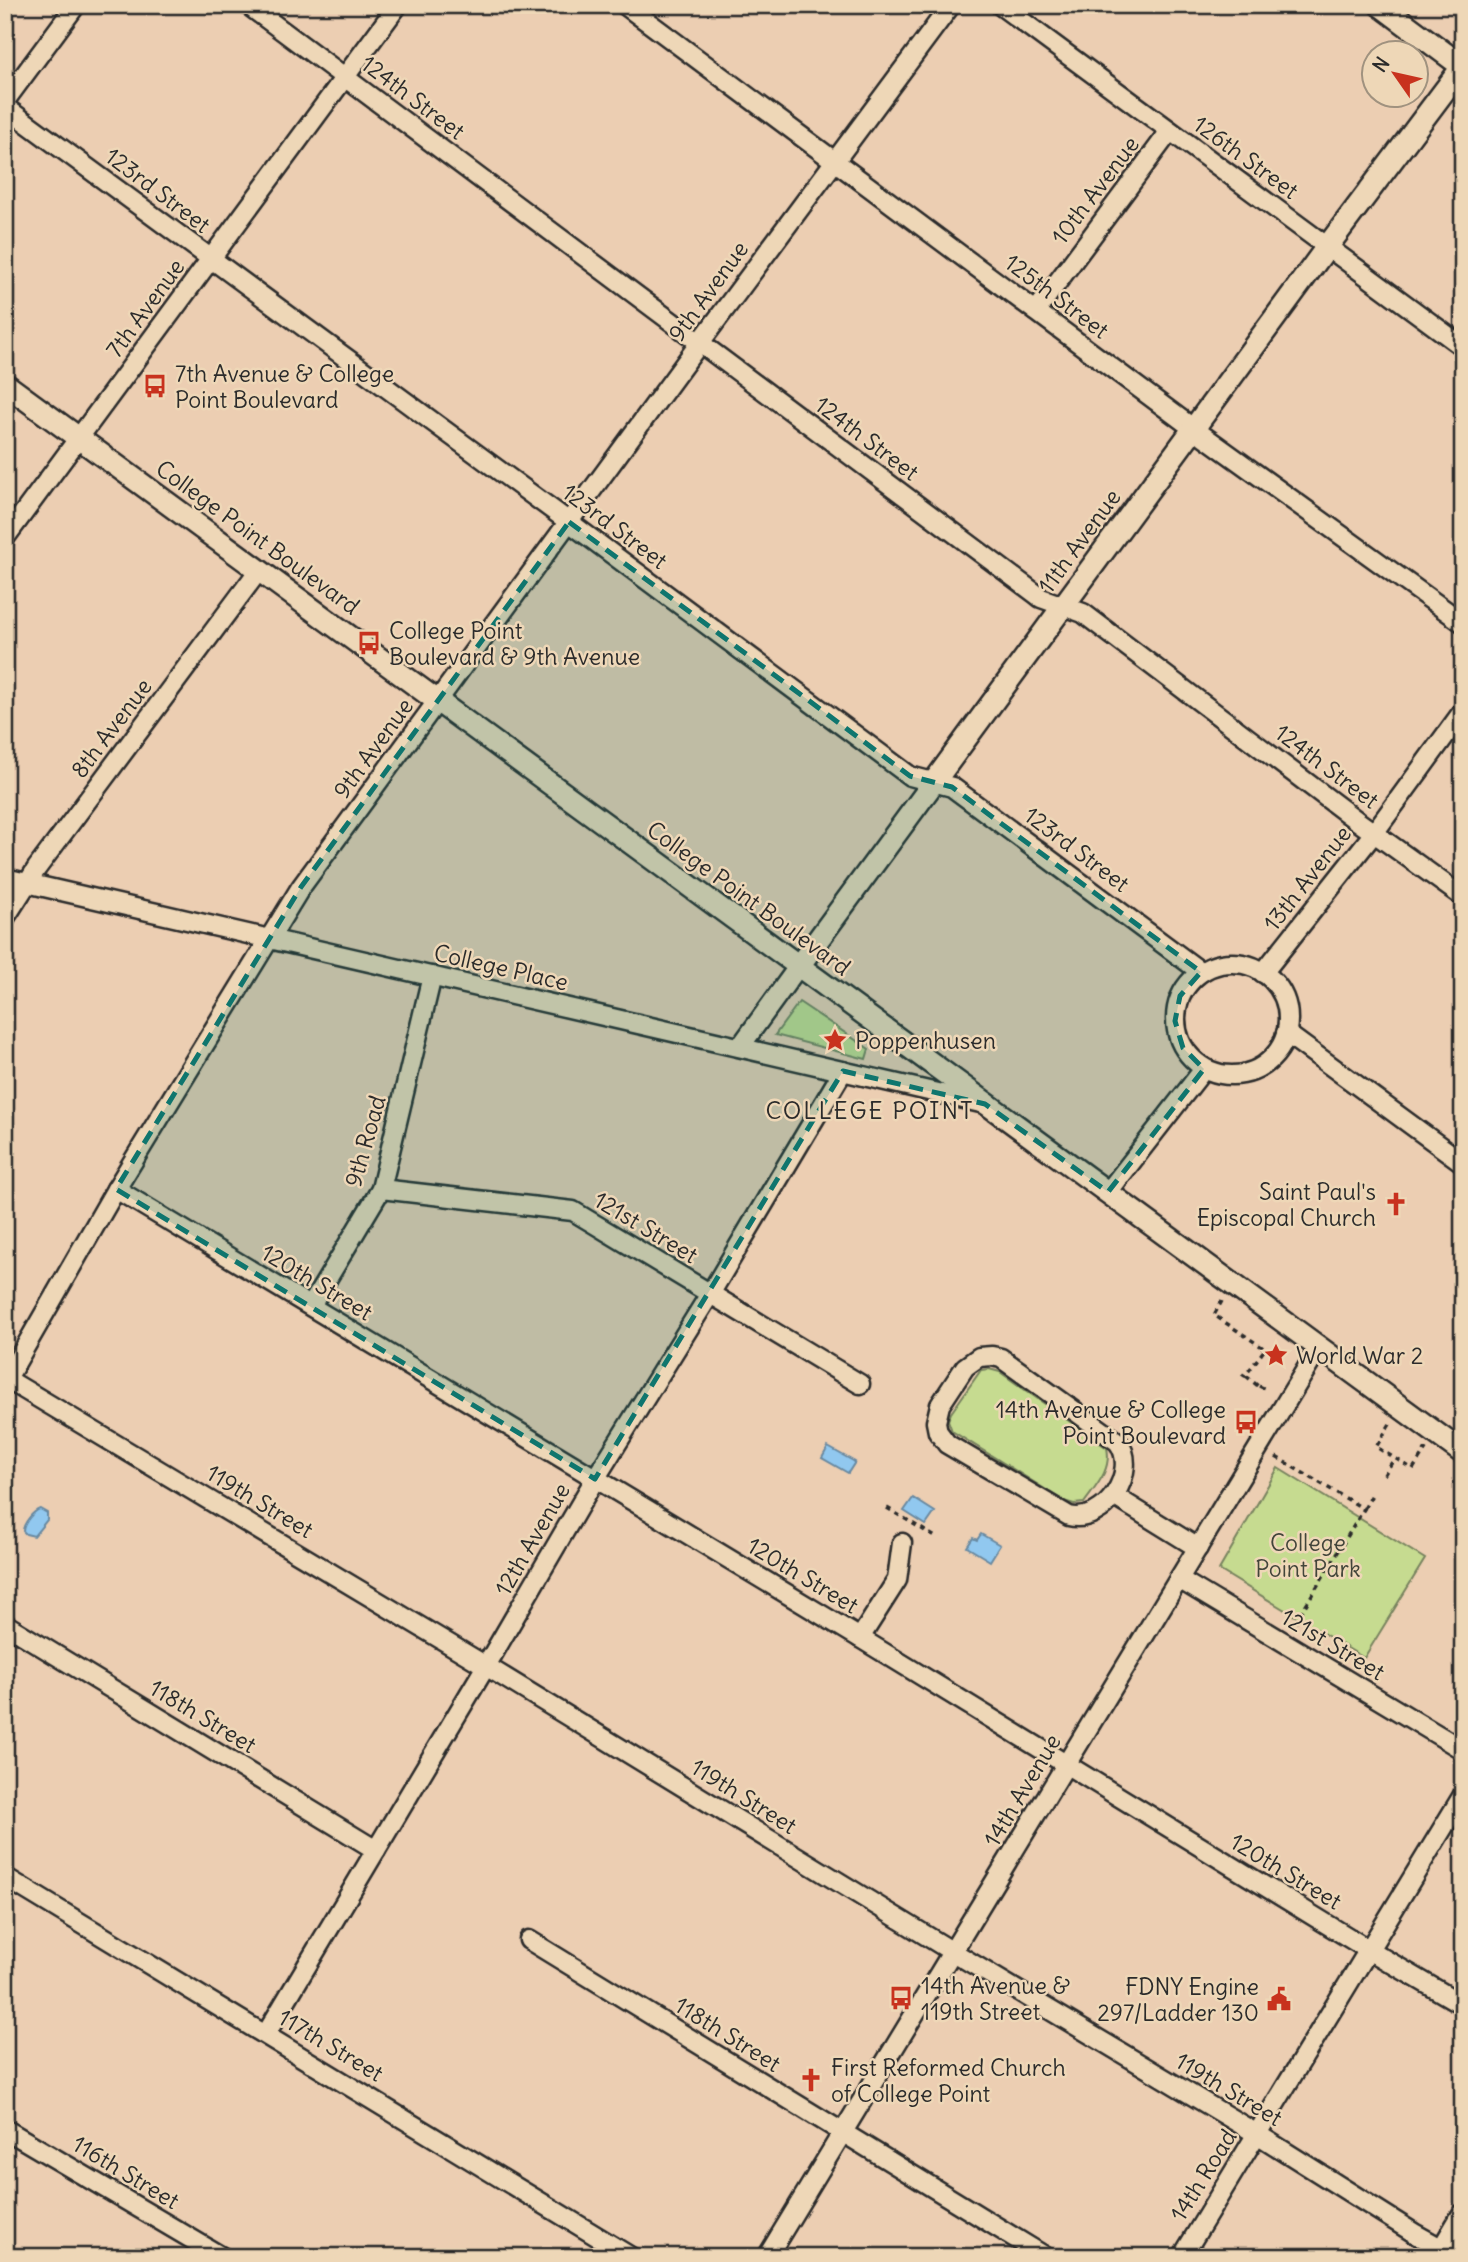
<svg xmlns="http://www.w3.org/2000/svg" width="1468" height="2262" font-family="Delius,sans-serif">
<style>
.green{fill:#c6db90;stroke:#78835e;stroke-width:2}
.water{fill:#91c8ef;stroke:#6889a1;stroke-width:2}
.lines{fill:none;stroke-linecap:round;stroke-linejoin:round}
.minor-casing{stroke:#2b2b2b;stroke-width:23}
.tertiary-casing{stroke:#2b2b2b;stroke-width:26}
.path{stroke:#2b2b2b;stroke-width:3.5;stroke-dasharray:5 5;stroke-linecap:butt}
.minor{stroke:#eed7b7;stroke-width:18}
.tertiary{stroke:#eed7b7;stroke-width:21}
.marked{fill:#0f766e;fill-opacity:0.2;stroke:#0f766e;stroke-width:5;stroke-dasharray:14 9;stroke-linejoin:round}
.labels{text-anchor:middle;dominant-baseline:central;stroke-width:5;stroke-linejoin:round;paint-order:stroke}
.street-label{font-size:23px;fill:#2b2b2b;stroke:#eed7b7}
.poi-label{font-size:23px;fill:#2b2b2b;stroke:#eed7b7;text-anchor:start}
.park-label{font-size:23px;fill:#42453a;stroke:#eed7b7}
.neighbourhood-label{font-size:24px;letter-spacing:2px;fill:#2b2b2b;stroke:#eed7b7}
</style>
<rect width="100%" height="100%" fill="#ecceb2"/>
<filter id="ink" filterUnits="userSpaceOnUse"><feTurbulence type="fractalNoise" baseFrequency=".0143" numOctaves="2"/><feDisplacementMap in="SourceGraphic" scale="14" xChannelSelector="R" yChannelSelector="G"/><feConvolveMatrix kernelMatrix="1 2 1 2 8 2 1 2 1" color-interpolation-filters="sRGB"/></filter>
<g filter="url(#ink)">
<g class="green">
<path d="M799,1002L869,1049L866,1059L775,1035Z"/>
<path d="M989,1369L1000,1372L1107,1448C1112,1470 1096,1486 1084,1503L1074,1504L1064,1501L952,1431L948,1420L951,1413L981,1370Z"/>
<path d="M1278,1468L1425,1559L1364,1658L1219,1570Z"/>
</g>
<g class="water">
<path d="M828,1447L855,1462L848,1473L822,1458Z"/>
<path d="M913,1498L935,1512L926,1525L904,1511Z"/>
<path d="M40,1509L47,1513V1520L34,1536L26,1534L23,1531C23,1524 33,1511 40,1509Z"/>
<path d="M981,1534L1000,1545L990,1561L967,1547L973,1538L977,1540Z"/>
</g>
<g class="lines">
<g class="minor-casing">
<g id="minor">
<path d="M248,5L1036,594L1041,598L1083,613L1356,820L1463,897"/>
<path d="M625,5L1194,429L1463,623"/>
<path d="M1000,5L1463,347"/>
<path d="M5,101L76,5"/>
<path d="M5,107L569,522L910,776L952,787L1201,972"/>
<path d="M1036,311L1170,131"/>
<path d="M5,538L398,5"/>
<path d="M5,878L985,1104"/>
<path d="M5,918L37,868L259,570"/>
<circle cx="1232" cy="1019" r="56"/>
<path d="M1263,973L1374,833L1463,711"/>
<path d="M1286,1033L1463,1163"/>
<path d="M740,1047L798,967"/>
<path d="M116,1189L860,1638L1369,1950L1463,2005"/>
<path d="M381,1189L573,1211L860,1384"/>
<path d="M1108,1192L1204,1069"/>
<path d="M311,1306L381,1189L432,976"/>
<path d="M992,1356L1001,1358L1118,1442C1140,1471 1105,1525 1069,1516L947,1444L938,1432L936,1422L940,1405L965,1367L979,1357Z"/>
<path d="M5,1378L486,1666L953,1952L1257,2134L1414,2233L1457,2257"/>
<path d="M5,1382L116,1189L301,887L699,344L951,5"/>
<path d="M1114,1496L1198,1548"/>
<path d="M1179,1579L1463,1750"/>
<path d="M5,1624L376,1850"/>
<path d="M860,1638L897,1580L902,1543"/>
<path d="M5,1877L631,2257"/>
<path d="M529,1940L1046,2257"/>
<path d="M266,2034L486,1666L595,1479L710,1294L843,1071"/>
<path d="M5,2129L222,2257"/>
<path d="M767,2257L1319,1348"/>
<path d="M1182,2257L1463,1795"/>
</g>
</g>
<g class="tertiary-casing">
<g id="tertiary">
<path d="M1380,5L1463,67"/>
<path d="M5,384L1463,1453"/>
<path d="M798,967L1327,247L1463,66"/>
<path d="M1438,2257L1463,2215"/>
</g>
</g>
<g class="path">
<path d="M1222,1301L1214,1315L1265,1349L1245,1376L1242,1374"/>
<path d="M1246,1376L1258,1386"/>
<path d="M1259,1386L1268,1390"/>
<path d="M1390,1424L1376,1447L1413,1469L1426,1449"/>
<path d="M1276,1457L1364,1509L1293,1626"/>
<path d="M1384,1475L1394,1459"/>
<path d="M887,1508L937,1538"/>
<path d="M1364,1509L1373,1493"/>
</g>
<use href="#minor" class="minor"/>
<use href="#tertiary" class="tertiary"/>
</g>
</g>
<path class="marked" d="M569,522L910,776L952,787L1201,972L1180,996L1175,1021L1183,1048L1204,1069L1108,1192L985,1104L843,1071L595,1479L116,1189L301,887Z"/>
<defs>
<g id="bus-bare" transform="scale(1.89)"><path d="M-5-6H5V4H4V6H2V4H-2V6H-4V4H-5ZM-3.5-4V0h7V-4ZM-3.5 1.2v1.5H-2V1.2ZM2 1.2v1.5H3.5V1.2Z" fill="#c8321e" stroke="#eed7b7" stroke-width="2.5" paint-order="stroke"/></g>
<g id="sight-bare" transform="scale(1.89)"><path d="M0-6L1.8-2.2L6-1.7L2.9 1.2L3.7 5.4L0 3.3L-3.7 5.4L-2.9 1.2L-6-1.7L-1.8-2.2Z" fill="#c8321e" stroke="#eed7b7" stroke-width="2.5" paint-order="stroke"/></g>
<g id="church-bare" transform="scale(1.89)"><path d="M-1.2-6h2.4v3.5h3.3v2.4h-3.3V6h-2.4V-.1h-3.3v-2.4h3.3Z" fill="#c8321e" stroke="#eed7b7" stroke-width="2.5" paint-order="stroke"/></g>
<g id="civic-bare" transform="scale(1.89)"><path d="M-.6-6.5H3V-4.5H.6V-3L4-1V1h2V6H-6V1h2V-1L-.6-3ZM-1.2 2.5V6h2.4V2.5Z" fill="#c8321e" stroke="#eed7b7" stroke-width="2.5" paint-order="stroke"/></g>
</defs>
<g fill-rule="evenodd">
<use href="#bus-bare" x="155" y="386"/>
<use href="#bus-bare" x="369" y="643"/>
<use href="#sight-bare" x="835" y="1040"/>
<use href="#church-bare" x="1396" y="1204"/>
<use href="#sight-bare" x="1276" y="1355"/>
<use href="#bus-bare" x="1246" y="1422"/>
<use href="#bus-bare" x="901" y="1998"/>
<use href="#civic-bare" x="1279" y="1999"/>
<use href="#church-bare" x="811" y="2080"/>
</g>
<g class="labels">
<g class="street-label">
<text transform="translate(413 97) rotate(37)">124th Street</text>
<text transform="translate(1246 157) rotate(36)">126th Street</text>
<text transform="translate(158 190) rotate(37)">123rd Street</text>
<text transform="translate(1095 190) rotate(-53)">10th Avenue</text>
<text transform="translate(708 291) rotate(-54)">9th Avenue</text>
<text transform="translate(1057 296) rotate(37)">125th Street</text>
<text transform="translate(145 308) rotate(-54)">7th Avenue</text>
<text transform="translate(867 438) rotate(37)">124th Street</text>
<text transform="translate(615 526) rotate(37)">123rd Street</text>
<text transform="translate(258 537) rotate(36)">College Point Boulevard</text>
<text transform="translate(1079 541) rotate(-54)">11th Avenue</text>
<text transform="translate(111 728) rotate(-53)">8th Avenue</text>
<text transform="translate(373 748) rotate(-54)">9th Avenue</text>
<text transform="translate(1327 766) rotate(37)">124th Street</text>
<text transform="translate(1077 849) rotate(37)">123rd Street</text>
<text transform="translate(1307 878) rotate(-52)">13th Avenue</text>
<text transform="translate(749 898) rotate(36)">College Point Boulevard</text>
<text transform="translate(501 967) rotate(13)">College Place</text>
<text transform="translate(365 1141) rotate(-74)">9th Road</text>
<text transform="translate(646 1227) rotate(31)">121st Street</text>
<text transform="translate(317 1282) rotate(31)">120th Street</text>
<text transform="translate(260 1501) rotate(31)">119th Street</text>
<text transform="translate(532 1539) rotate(-60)">12th Avenue</text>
<text transform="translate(803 1575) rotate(31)">120th Street</text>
<text transform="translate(1333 1644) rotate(31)">121st Street</text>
<text transform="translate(203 1716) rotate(31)">118th Street</text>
<text transform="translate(1022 1790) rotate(-59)">14th Avenue</text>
<text transform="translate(744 1796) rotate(32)">119th Street</text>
<text transform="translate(1286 1871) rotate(31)">120th Street</text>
<text transform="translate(728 2034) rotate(32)">118th Street</text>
<text transform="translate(331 2045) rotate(31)">117th Street</text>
<text transform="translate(1229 2089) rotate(31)">119th Street</text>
<text transform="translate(126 2172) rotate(31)">116th Street</text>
<text transform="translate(1203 2175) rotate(-58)">14th Road</text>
</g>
<g class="poi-label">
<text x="175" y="373">7th Avenue &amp; College<tspan x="175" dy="26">Point Boulevard</tspan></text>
<text x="389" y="630">College Point<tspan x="389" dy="26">Boulevard &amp; 9th Avenue</tspan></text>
<text x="855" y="1040">Poppenhusen</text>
<text x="1376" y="1191" text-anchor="end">Saint Paul's<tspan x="1376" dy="26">Episcopal Church</tspan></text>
<text x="1296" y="1355">World War 2</text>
<text x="1226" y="1409" text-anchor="end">14th Avenue &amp; College<tspan x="1226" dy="26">Point Boulevard</tspan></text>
<text x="921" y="1985">14th Avenue &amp;<tspan x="921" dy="26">119th Street</tspan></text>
<text x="1259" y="1986" text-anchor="end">FDNY Engine<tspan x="1259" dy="26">297/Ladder 130</tspan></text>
<text x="831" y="2067">First Reformed Church<tspan x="831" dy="26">of College Point</tspan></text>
</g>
<g class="park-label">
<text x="1308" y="1542">College<tspan x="1308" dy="26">Point Park</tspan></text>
</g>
<g class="neighbourhood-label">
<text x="870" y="1110">COLLEGE POINT</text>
</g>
</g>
<rect width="1468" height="2262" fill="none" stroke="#eed7b7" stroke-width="28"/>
<rect x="14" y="14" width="1440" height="2234" fill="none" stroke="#2b2b2b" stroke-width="2.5" filter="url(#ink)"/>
<g transform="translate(1395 74) rotate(304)"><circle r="33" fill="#eed7b7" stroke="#a0927f" stroke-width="2"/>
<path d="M0-5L12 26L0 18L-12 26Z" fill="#c8321e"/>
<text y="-10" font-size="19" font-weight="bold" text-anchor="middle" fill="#2b2b2b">N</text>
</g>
</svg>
